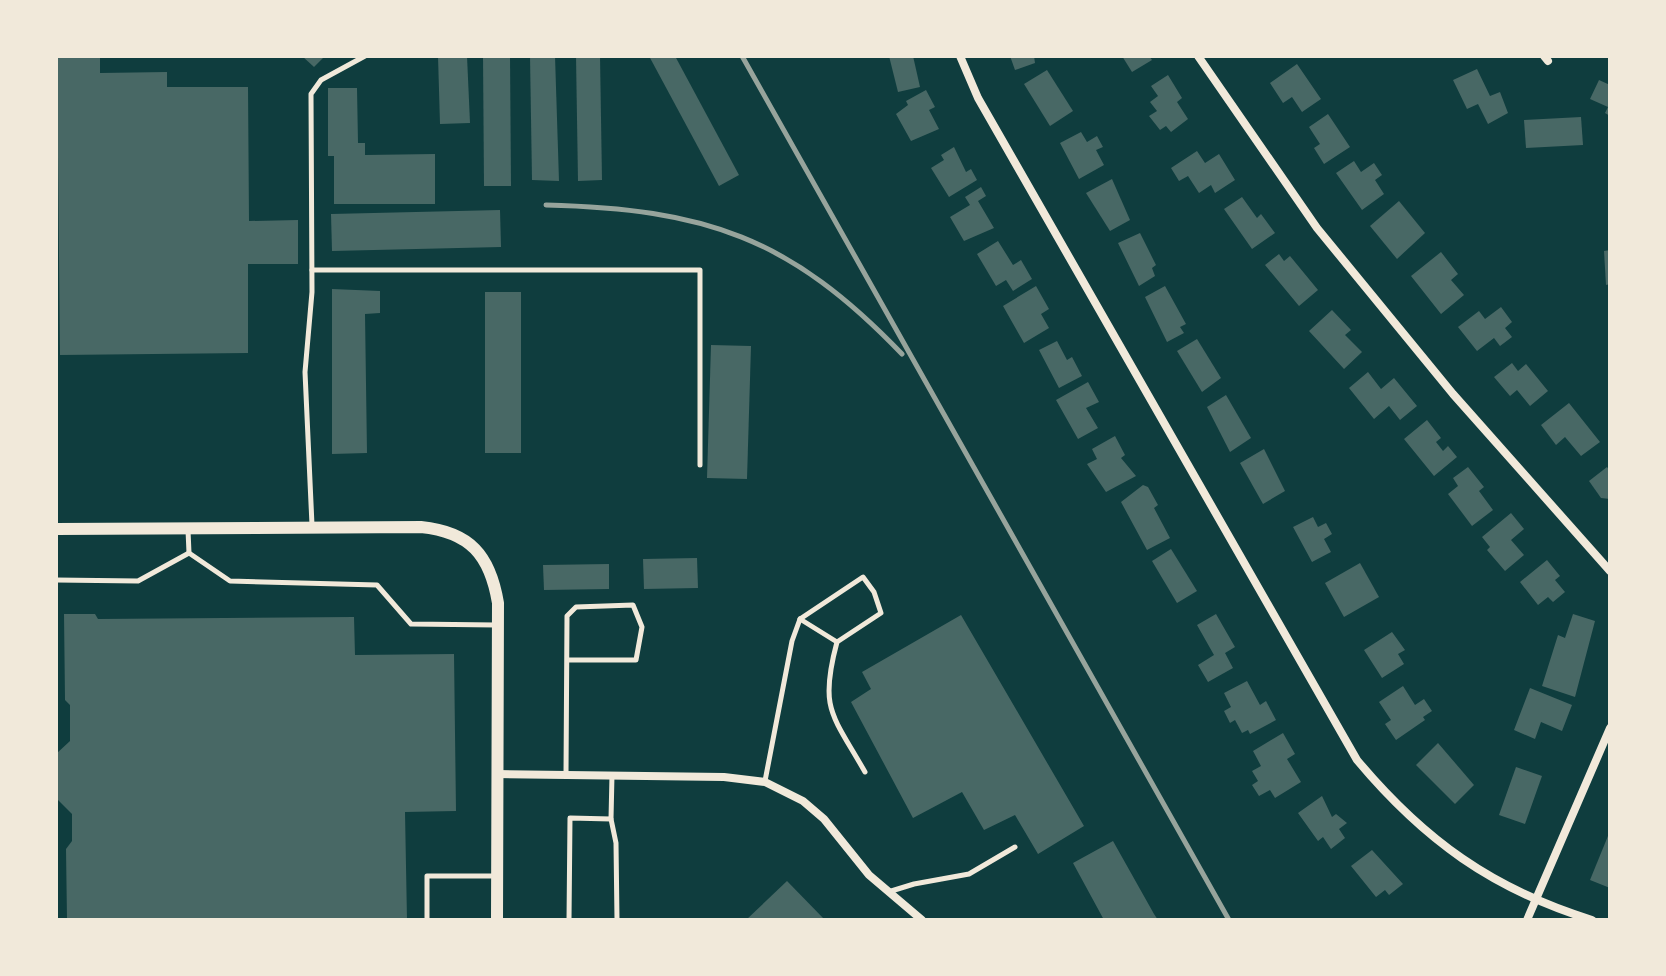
<svg xmlns="http://www.w3.org/2000/svg" width="1666" height="976" font-family="'Fira Sans Condensed',sans-serif">
<style>
.building{fill:#486865}
.lines{fill:none;stroke-linecap:round;stroke-linejoin:round}
.service{stroke:#f1e9da;stroke-width:5}
.minor{stroke:#f1e9da;stroke-width:8}
.tertiary{stroke:#f1e9da;stroke-width:12}
.rail{stroke:#97a49c;stroke-width:5}
</style>
<rect width="100%" height="100%" fill="#0f3d3e"/>
<g class="building">
<path d="M66,56L100,58V73L167,72V87H248L249,221L298,220V264H248V353L60,355L57,58Z"/>
<path d="M302,56H325L314,67Z"/>
<path d="M438,56H467L470,123L440,124Z"/>
<path d="M483,56H510L511,186H484Z"/>
<path d="M530,56H555L559,181L532,180Z"/>
<path d="M576,56H600L602,180L578,181Z"/>
<path d="M649,56H675L739,175L719,186Z"/>
<path d="M889,56H913L920,87L898,92Z"/>
<path d="M1010,56H1034L1035,63L1015,70Z"/>
<path d="M1122,56H1149L1152,60L1132,72Z"/>
<path d="M1297,64L1321,99L1302,112L1292,97L1283,103L1270,83Z"/>
<path d="M1477,69L1490,96L1500,92L1508,113L1488,124L1478,104L1467,109L1453,80Z"/>
<path d="M1047,70L1073,111L1050,126L1024,84Z"/>
<path d="M1168,75L1182,98L1177,102L1188,119L1171,132L1166,126L1160,130L1149,116L1157,111L1150,102L1158,96L1151,86Z"/>
<path d="M1599,80L1610,85V116L1605,113L1608,107L1590,99Z"/>
<path d="M328,88H357L358,143H365V155L435,154V204H334V156H328Z"/>
<path d="M926,90L935,107L929,110L939,129L911,141L896,114L908,105L906,101Z"/>
<path d="M1328,114L1350,147L1324,164L1314,148L1320,144L1309,127Z"/>
<path d="M1581,117L1583,145L1526,148L1524,120Z"/>
<path d="M1081,132L1087,142L1097,136L1103,147L1096,150L1104,165L1079,179L1060,143Z"/>
<path d="M954,147L966,172L971,169L977,180L949,197L931,168L944,160L941,155Z"/>
<path d="M1197,151L1205,163L1219,154L1235,180L1215,193L1211,185L1199,193L1188,176L1179,181L1171,168Z"/>
<path d="M1354,161L1361,172L1374,163L1382,175L1375,180L1384,194L1362,210L1336,173Z"/>
<path d="M1112,179L1130,220L1110,231L1086,193Z"/>
<path d="M981,187L986,196L978,201L994,228L964,241L950,217L970,205L965,197Z"/>
<path d="M1242,197L1257,218L1261,214L1275,233L1252,249L1224,209Z"/>
<path d="M1399,201L1425,233L1397,259L1370,226Z"/>
<path d="M500,210L501,247L332,251L331,214Z"/>
<path d="M1140,233L1156,265L1152,268L1155,276L1139,286L1118,243Z"/>
<path d="M998,241L1013,265L1021,260L1032,279L1013,291L1006,280L996,286L977,254Z"/>
<path d="M1610,250V284L1606,285L1604,251Z"/>
<path d="M1441,252L1458,274L1451,280L1464,295L1441,314L1411,276Z"/>
<path d="M1279,254L1284,261L1290,256L1318,290L1299,306L1265,265Z"/>
<path d="M1036,286L1049,309L1041,314L1049,328L1024,343L1003,306Z"/>
<path d="M1165,286L1186,324L1180,327L1184,333L1167,342L1145,297Z"/>
<path d="M332,289L380,291V313L365,314L367,453L332,454Z"/>
<rect x="485" y="292" width="36" height="161"/>
<path d="M1501,307L1512,322L1505,328L1512,337L1500,346L1494,338L1477,351L1458,327L1479,311L1485,319Z"/>
<path d="M1332,310L1351,330L1345,335L1362,352L1344,369L1309,331Z"/>
<path d="M1197,339L1221,378L1202,392L1177,351Z"/>
<path d="M1057,341L1067,360L1072,357L1082,376L1059,388L1039,350Z"/>
<path d="M711,345L751,346L747,479L707,478Z"/>
<path d="M1512,363L1518,371L1526,364L1548,391L1530,406L1517,390L1510,396L1494,377Z"/>
<path d="M1368,372L1381,389L1394,378L1417,406L1400,420L1389,406L1374,419L1349,388Z"/>
<path d="M1088,382L1099,402L1086,408L1098,428L1078,439L1056,400Z"/>
<path d="M1226,395L1251,438L1230,452L1207,407Z"/>
<path d="M1569,403L1600,442L1581,456L1565,437L1556,445L1541,425Z"/>
<path d="M1427,420L1441,438L1436,442L1443,451L1448,446L1457,457L1434,476L1404,439Z"/>
<path d="M1115,436L1125,455L1121,458L1136,476L1106,492L1087,464L1097,459L1092,449Z"/>
<path d="M1264,449L1285,491L1263,504L1240,463Z"/>
<path d="M1468,467L1484,487L1479,491L1493,510L1472,526L1448,494L1458,486L1453,478Z"/>
<path d="M1607,467L1610,471V499L1601,498L1589,481Z"/>
<path d="M1143,485L1148,487L1158,505L1154,508L1170,538L1147,550L1121,502Z"/>
<path d="M1511,513L1524,529L1511,540L1524,555L1505,571L1487,550L1490,547L1482,537Z"/>
<path d="M1313,517L1318,527L1326,523L1332,534L1324,539L1331,552L1312,562L1293,527Z"/>
<path d="M1171,549L1197,591L1177,603L1152,561Z"/>
<path d="M697,558L698,588L644,589L643,559Z"/>
<path d="M1547,560L1560,576L1555,580L1565,592L1553,602L1548,597L1538,605L1520,582Z"/>
<path d="M1360,563L1379,597L1344,617L1325,583Z"/>
<path d="M609,564V589L544,590L543,565Z"/>
<path d="M64,614H95L98,619L354,617L355,655L454,654L456,811L405,812L407,920H67L66,849L72,841V814L56,798V754L70,741V705L65,700Z"/>
<path d="M1216,614L1235,647L1225,653L1233,668L1208,682L1198,665L1214,655L1197,625Z"/>
<path d="M1573,614L1595,621L1575,697L1542,686L1558,635L1565,638Z"/>
<path d="M961,615L1084,826L1038,854L1015,815L984,830L962,792L913,818L851,702L871,689L862,672Z"/>
<path d="M1392,632L1405,650L1398,654L1404,664L1382,678L1364,650Z"/>
<path d="M1247,681L1260,705L1266,701L1276,720L1250,734L1248,730L1242,733L1235,720L1230,723L1224,711L1231,707L1224,693Z"/>
<path d="M1403,686L1415,705L1424,699L1432,711L1423,717L1425,720L1396,740L1385,724L1391,720L1379,702Z"/>
<path d="M1530,688L1572,705L1562,731L1541,722L1535,739L1514,730Z"/>
<path d="M1283,733L1295,754L1287,759L1301,782L1275,798L1270,790L1259,796L1252,785L1258,781L1252,771L1261,766L1253,751Z"/>
<path d="M1438,743L1474,785L1455,804L1416,765Z"/>
<path d="M1516,767L1542,776L1525,824L1499,815Z"/>
<path d="M1322,796L1332,817L1336,814L1347,823L1339,829L1345,838L1331,849L1323,837L1318,841L1298,813Z"/>
<path d="M1610,831V888L1590,880Z"/>
<path d="M1113,841L1154,914L1158,920H1104L1073,863Z"/>
<path d="M1372,850L1403,884L1389,895L1385,890L1376,897L1351,866Z"/>
<path d="M787,881L825,920H746Z"/>
</g>
<g class="lines">
<g class="service">
<path d="M312,270H700V465"/>
<path d="M312,525L305,372L312,292L311,94L321,80L365,56"/>
<path d="M188,530L189,553"/>
<path d="M56,580L138,581L189,553L230,581L377,585L411,624L496,625"/>
<path d="M800,619L837,642"/>
<path d="M566,774L567,616L576,607L633,605L642,627L636,660H567"/>
<path d="M765,781L792,641L800,619L863,577L874,592L881,613L837,642C819,709 832,714 865,772"/>
<path d="M611,819L616,843L617,920"/>
<path d="M888,892L914,884L969,874L1015,847"/>
<path d="M427,920V876H496"/>
<path d="M569,920L570,818L611,819L612,775"/>
</g>
<g class="minor">
<path d="M960,56L978,98L1357,760C1424,840 1492,889 1592,920"/>
<path d="M1198,56L1317,228L1453,394L1610,571"/>
<path d="M1544,56L1548,61"/>
<path d="M497,774L724,777L765,782L803,801L824,819L869,875L922,920"/>
<path d="M1527,920L1610,728"/>
</g>
<path class="tertiary" d="M56,529L421,527C470,532 490,555 498,603L497,920"/>
<g class="rail">
<path d="M742,56L1229,920"/>
<path d="M546,205C705,209 790,237 902,354"/>
</g>
</g>
<rect width="1666" height="976" fill="none" stroke="#f1e9da" stroke-width="116"/>
</svg>
